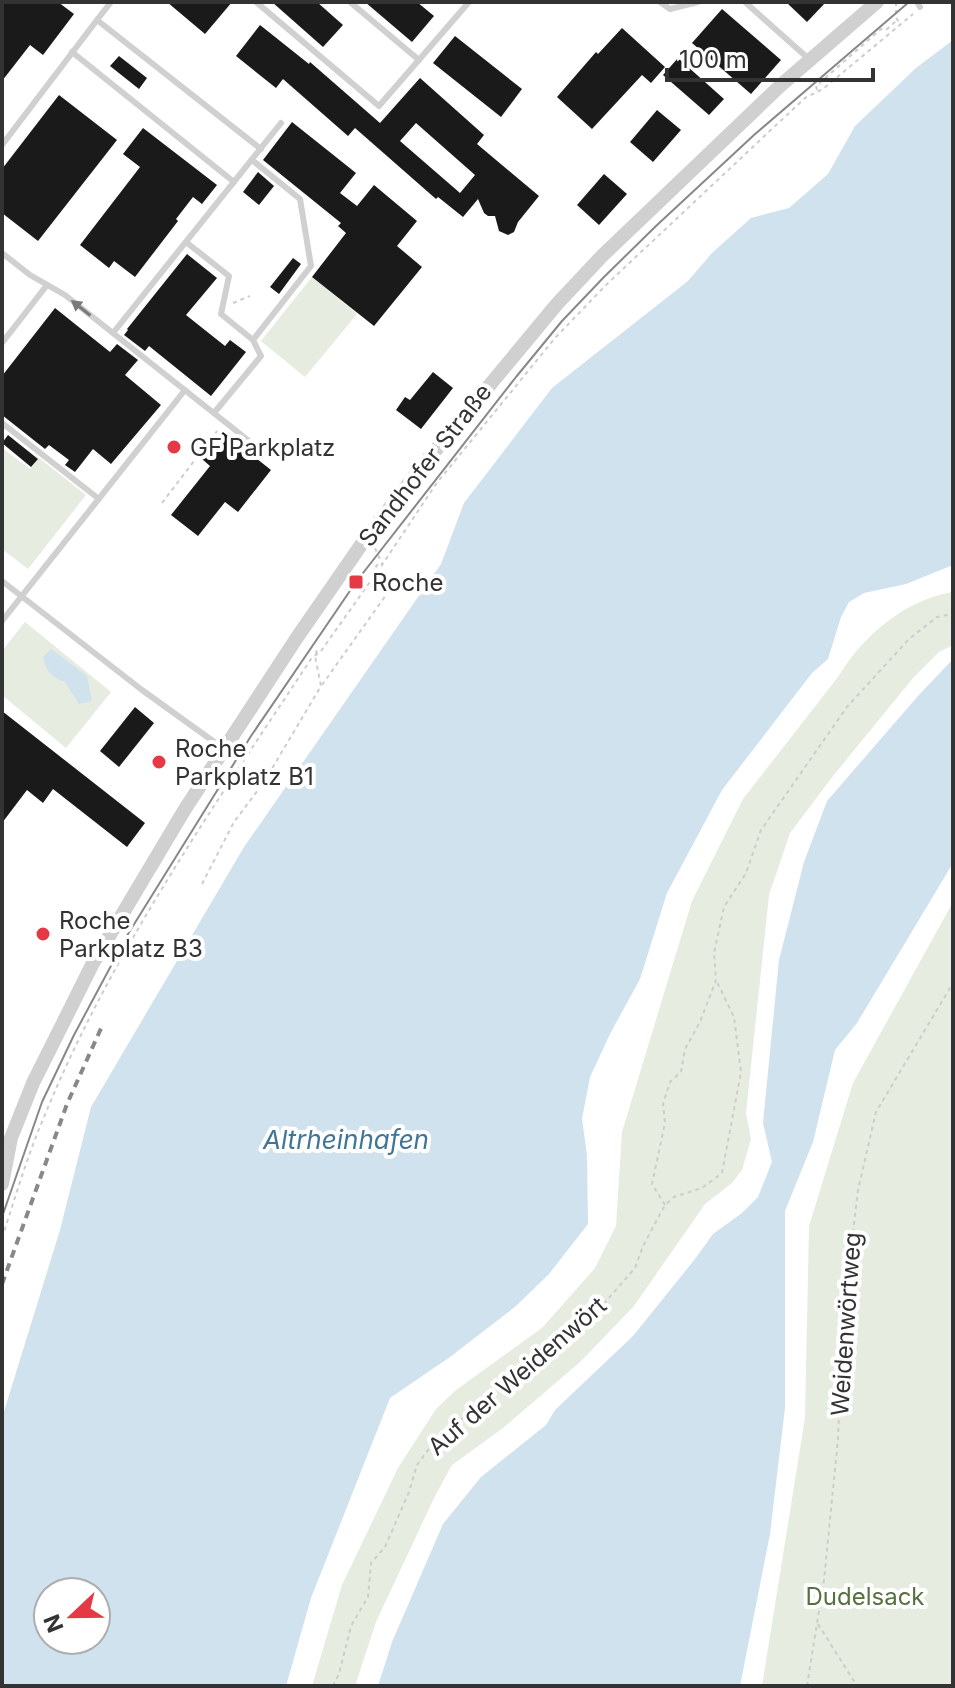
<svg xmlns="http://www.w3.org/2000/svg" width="955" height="1688" font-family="Inter,sans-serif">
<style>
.green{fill:#e6ecdf}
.water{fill:#cfe2ee;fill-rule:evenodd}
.building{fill:#1a1a1a;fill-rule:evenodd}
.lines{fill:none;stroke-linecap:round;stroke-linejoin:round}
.path{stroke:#cdcdcd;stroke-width:2;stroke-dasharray:4 4;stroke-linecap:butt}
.service{stroke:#d0d0d0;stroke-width:6}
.tertiary{stroke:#d0d0d0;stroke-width:14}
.tram{stroke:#888;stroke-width:2}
.rail{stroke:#888;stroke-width:4;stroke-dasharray:8 6;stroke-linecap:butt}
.oneway{fill:#7a7a7a}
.poi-dot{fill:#e63946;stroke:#fff;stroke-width:3}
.labels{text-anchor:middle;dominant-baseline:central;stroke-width:8;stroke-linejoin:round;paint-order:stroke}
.poi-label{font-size:24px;fill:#333;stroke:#fff;text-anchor:start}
.street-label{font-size:24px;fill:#333;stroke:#fff}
.park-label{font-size:24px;fill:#56703f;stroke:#fff}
.water-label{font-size:26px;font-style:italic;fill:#3f7597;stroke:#fff}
</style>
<rect width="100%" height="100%" fill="#fff"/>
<g class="green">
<path d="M312,277L357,314L305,377L261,341Z"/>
<path d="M2,448L30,469L39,458L86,495L28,569L2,549Z"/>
<path d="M953,592V645L939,652L913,678L833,776L790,833L769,895L746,1113L751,1139L742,1170L732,1183L705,1204L634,1306L580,1362L503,1428L452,1465L435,1496L376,1622L355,1686H312L342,1585L398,1468L436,1409L456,1390L542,1328L595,1268L616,1226L622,1132L692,901L743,799L838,677C863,636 904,600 953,592Z"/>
<path d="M25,622L111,692L66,748L2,695V651Z"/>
<path d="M953,902V1686H762L805,1418L809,1226L853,1083Z"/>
</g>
<g class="water">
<path d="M953,40V565L906,584L864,593L849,602L841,617L828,659L812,673L722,790L667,893L640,979L610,1034L590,1077L582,1119L587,1155L588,1224L549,1274L516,1306L450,1357L390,1398L311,1598L286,1686H2V1418L60,1230L91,1107L244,847L441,564L464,503L552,388L688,281L712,253L751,218L789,208L828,174L855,126L916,68ZM48,1592H96V1640H48Z"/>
<path d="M51,649L87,676L92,701L79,704L65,682C51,677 46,671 43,657Z"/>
<path d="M953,659V863L857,1023L835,1050L813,1142L785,1211V1408L770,1534L740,1686H378L392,1642L443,1524L481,1477L546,1425L555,1410L633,1336L695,1259L713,1234L742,1213L758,1197L772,1162L763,1123L779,960L804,862L827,801L918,696Z"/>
</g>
<g class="building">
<path d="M2,2H58L74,14L43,55L30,45L2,81Z"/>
<path d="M167,2H232L205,34Z"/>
<path d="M272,2H317L343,25L323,47Z"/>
<path d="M365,2H417L434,16L412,42Z"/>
<path d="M786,2H826L807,22Z"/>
<path d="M722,9L781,60L751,94L692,43Z"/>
<path d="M260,25L309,64L310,62L380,123L420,78L484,135L477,144L539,196L518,222L514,232L508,235L499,231L495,216H488L484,213L478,199L463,217L438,197L436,199L355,128L348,136L283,79L276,88L236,56ZM416,123L475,175L460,193L400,141Z"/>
<path d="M622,28L665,67L651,83L642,75L592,129L557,97L596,52L598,54Z"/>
<path d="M455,36L522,89L501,117L433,63Z"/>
<path d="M119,56L147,78L139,89L110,66Z"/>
<path d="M678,58L724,99L709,115L663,75Z"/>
<path d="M59,95L117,140L38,241L2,213V169Z"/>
<path d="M657,110L681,130L653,162L630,142Z"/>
<path d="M292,122L356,173L340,193L357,206L374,185L417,221L397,246L422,267L374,326L312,277L346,233L338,226L341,223L263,160Z"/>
<path d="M143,128L217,185L202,204L193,197L176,219L178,221L135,277L114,261L109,268L80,245L140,167L123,154Z"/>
<path d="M258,172L274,186L259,205L243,192Z"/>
<path d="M604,174L627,194L599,225L577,205Z"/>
<path d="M187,254L217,278L186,315L225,346L230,340L246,352L211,396L149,346L145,351L124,335L128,330L127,329Z"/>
<path d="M293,258L301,264L279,294L270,287Z"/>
<path d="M55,308L110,352L117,344L138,360L125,375L161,405L111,464L93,449L75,472L65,465L69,460L49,445L45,449L2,415V376Z"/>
<path d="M433,372L453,388L421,429L396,410L405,397L410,400Z"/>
<path d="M223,432L271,470L238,512L225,502L198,536L171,515L210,466L202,459Z"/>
<path d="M8,435L38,459L31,467L2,443Z"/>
<path d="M135,707L154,723L119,767L100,751Z"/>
<path d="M2,711L145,823L127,847L53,789L43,803L27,790L2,823Z"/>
</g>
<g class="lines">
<g class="path">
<path d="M896,2V18L900,23"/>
<path d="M817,90L816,86L881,29L886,30L897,20"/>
<path d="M233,303L250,296"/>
<path d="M162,503L217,431"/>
<path d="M375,548L382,564"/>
<path d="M371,574L380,561"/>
<path d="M322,685L391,588"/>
<path d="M202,884L234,822L264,782L321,686L315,656L318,647"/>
<path d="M665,1205L652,1184L665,1123L663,1104L670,1082L681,1072L685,1049L700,1022L716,980L714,953L724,907L746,873L761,830L847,707L909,639L937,617L953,614"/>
<path d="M2,1238C15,1198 27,1157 44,1117C111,953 214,806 311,659L321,651L382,565L436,484L555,338L607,284L805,98L823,89L913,14"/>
<path d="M818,1624L857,1686"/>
<path d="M333,1686L339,1674L351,1626L368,1597L371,1563L385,1547L409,1492L417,1465L434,1442L492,1394L527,1371L586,1324L635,1268L643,1246L665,1205L674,1197L702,1188L722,1173L741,1072L734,1017L716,980"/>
<path d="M807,1686L824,1580L838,1439L843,1316L858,1190L876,1112L953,983"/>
</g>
<g class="service">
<path d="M111,2L97,20L261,149"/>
<path d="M256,2L379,106L469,2"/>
<path d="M350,2L419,60"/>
<path d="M660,2L670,9L698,2"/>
<path d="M745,2L810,60"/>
<path d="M917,2L920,7"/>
<path d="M72,52L234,182"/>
<path d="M2,145L97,20"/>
<path d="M252,160L300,199L311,266L253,340"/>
<path d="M186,242L229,276L221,314L253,340L261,356L214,413"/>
<path d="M2,253L30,275L65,295L249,441"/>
<path d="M113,333L281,123"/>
<path d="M2,343L47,285"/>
<path d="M2,423L99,499"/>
<path d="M2,581L142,690L224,749"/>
<path d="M2,621L185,390"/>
</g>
<path class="tertiary" d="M2,1184L11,1138L33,1083L92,965L185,809L296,639L361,545L420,469L557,304L602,256L781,85L877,2"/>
<path class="tram" d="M2,1217L42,1102L74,1035L128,934L251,736L356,582L516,377L562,321L604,277L656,226L754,135L909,2"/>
<path class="rail" d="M2,1284L67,1104L103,1024"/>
</g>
<defs><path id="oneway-solid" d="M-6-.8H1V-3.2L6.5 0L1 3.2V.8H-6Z" transform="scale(2)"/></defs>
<use class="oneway" href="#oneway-solid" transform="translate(81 308) rotate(-142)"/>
<g class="poi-dot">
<circle cx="174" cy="447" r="8"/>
<rect x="348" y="574" width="16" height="16" rx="4"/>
<circle cx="159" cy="762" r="8"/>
<circle cx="43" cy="934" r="8"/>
</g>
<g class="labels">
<g class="poi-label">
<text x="190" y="447">GF Parkplatz</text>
<text x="372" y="582">Roche</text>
<text x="175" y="748">Roche<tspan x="175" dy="28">Parkplatz B1</tspan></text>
<text x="59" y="920">Roche<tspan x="59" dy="28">Parkplatz B3</tspan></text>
</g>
<g class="street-label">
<text transform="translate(425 465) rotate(-52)">Sandhofer Straße</text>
<text transform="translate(846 1324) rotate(-86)">Weidenwörtweg</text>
<text transform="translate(517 1376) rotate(-41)">Auf der Weidenwört</text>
</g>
<g class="park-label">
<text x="865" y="1596">Dudelsack</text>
</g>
<g class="water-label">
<text x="346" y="1139">Altrheinhafen</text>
</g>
</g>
<rect width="955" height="1688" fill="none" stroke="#333333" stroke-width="8"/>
<g transform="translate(72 1616) rotate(248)"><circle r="38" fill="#ffffff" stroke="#adadad" stroke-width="2"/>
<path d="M0-6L14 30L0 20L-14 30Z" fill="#e63946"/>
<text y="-12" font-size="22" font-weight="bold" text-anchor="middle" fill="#333333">N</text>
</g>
<path d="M667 68v12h206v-12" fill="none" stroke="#333333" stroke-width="4"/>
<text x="679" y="68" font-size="24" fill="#333333" stroke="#ffffff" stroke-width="6" paint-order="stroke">100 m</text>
</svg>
